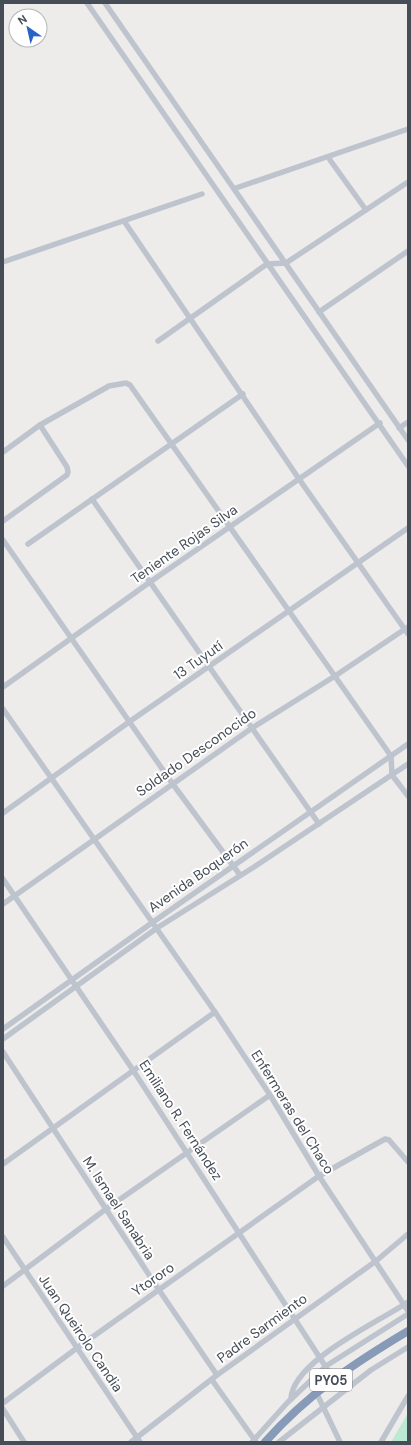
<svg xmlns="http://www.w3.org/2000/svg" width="411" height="1445" font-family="'DM Sans',sans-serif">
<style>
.green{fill:#bce9d1}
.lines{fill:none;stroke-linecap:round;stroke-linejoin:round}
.minor{stroke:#bec4cd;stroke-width:5.5}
.highway{stroke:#879ab7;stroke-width:8}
.labels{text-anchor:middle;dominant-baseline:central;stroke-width:4;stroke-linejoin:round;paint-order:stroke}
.shield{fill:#fff;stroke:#7e8289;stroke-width:1}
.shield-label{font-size:13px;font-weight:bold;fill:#464d57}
.street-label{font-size:14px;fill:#464d57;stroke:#fff}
</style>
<rect width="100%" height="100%" fill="#eeebeb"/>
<path class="green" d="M408,1413V1442H391Z"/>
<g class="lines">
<g class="minor">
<path d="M87,3L408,466"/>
<path d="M105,3L408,440"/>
<path d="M330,160L366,210"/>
<path d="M236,188L408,129"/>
<path d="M124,221L299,479L408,634"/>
<path d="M3,262L202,194"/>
<path d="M319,312L408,251"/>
<path d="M158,341L267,264L286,263L408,182"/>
<path d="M399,428L408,422"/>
<path d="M3,452L40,425L109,386L126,383L130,385L391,756L392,775L408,796"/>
<path d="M92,499L319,824"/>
<path d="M3,521L67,475L68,472L67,467L40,425"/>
<path d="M3,540L172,783L240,875"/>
<path d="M28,544L243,394"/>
<path d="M3,687L150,582L380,423"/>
<path d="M3,709L215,1012L270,1095L319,1176L408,1311"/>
<path d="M3,813L129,722L408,528"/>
<path d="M3,879L133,1070L333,1378"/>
<path d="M3,904L252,728L335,676L408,627"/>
<path d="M3,1029L153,922L408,744"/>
<path d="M3,1039L157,928L254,867L408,764"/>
<path d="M3,1052L159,1290L217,1375"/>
<path d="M3,1164L215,1012"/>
<path d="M3,1237L140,1442"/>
<path d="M3,1286L106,1209L270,1095"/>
<path d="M212,1380L256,1442"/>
<path d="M316,1392L340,1442"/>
<path d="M291,1399C292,1361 379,1322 408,1302"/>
<path d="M3,1403L77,1348L319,1176L385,1139L389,1140L408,1162"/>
<path d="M3,1409L24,1442"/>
<path d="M131,1442L217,1375L376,1261L408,1234"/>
<path d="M252,1442L287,1403L326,1366L408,1314"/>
<path d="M279,1442L371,1370L408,1347"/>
<path d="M381,1442L408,1396"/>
</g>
<path class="highway" d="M265,1442C309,1393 353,1364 408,1331"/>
</g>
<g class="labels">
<rect class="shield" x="310" y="1369" width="42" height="22" rx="3"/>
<g class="shield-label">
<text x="331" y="1380">PY05</text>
</g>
<g class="street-label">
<text transform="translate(184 544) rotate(-35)">Teniente Rojas Silva</text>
<text transform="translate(198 660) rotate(-35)">13 Tuyutí</text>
<text transform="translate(196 752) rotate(-35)">Soldado Desconocido</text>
<text transform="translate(198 875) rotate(-35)">Avenida Boquerón</text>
<text transform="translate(293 1112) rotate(58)">Enfermeras del Chaco</text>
<text transform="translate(181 1120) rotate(57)">Emiliano R. Fernández</text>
<text transform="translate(119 1208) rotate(57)">M. Ismael Sanabria</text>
<text transform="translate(153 1279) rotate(-35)">Ytororo</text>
<text transform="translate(262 1328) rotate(-36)">Padre Sarmiento</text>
<text transform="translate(81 1333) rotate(56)">Juan Queirolo Candia</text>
</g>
</g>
<rect width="411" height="1445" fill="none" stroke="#464d57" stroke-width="8"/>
<g transform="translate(28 28) rotate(326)"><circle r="19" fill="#ffffff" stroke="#b5b8bc"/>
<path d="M0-3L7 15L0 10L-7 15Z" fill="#2862cb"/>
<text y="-6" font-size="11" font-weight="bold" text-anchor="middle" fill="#464d57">N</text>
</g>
</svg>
